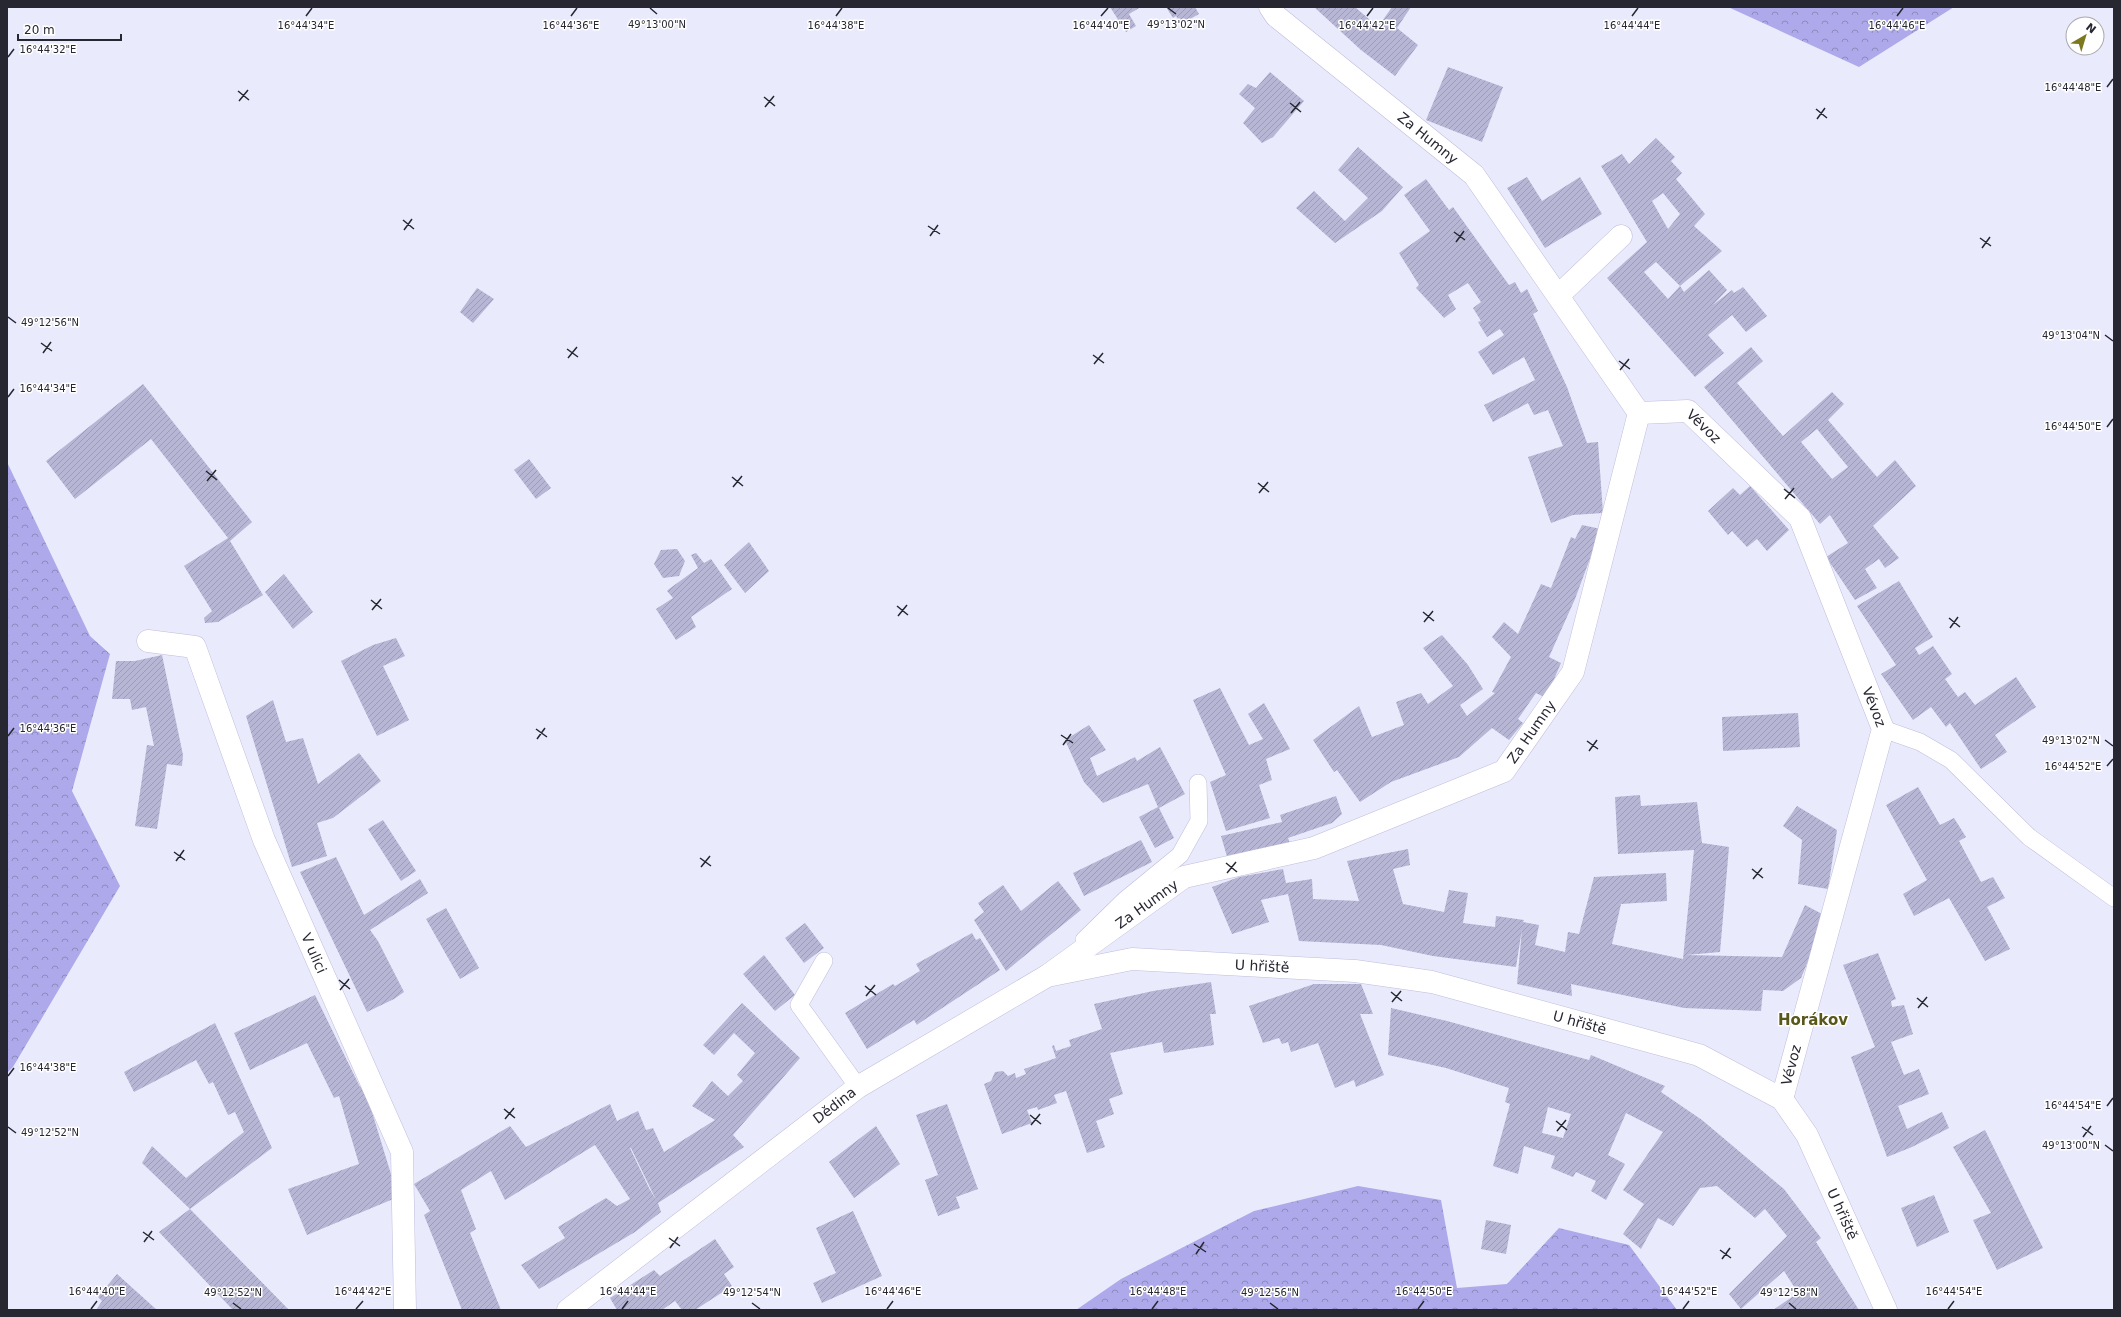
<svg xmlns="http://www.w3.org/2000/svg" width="2121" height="1317" font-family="'DejaVu Sans',sans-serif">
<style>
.forest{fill:url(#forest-crowns)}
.building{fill:url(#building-hatch);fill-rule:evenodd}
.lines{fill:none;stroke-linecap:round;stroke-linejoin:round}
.lane-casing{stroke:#bebddc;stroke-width:18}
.street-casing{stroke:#bebddc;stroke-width:23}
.secondary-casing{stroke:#bebddc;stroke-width:23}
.lane{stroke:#fff;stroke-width:17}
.street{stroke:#fff;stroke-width:22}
.secondary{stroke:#fff;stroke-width:22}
.ticks{fill:none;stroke:#272732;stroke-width:1.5}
.labels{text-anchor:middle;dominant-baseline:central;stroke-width:3;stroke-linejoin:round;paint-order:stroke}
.street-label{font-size:14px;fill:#272732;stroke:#fff}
.neighbourhood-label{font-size:15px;font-weight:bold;fill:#5a571b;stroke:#fff}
.ticks-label{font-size:10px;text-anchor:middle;fill:#272732;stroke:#fff;stroke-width:3;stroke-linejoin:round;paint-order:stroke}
</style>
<defs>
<pattern id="forest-crowns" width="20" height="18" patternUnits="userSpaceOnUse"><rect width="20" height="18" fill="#ada9ea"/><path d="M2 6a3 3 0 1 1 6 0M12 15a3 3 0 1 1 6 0" fill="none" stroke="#8d8abe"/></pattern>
<pattern id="building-hatch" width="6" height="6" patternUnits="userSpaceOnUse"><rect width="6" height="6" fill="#b7b6d4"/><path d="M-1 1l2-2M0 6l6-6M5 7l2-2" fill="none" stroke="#9d9cb6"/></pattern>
</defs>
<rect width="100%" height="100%" fill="#eaeafd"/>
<g class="forest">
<path d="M1728,7H1954L1859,67Z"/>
<path d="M7,462L90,636L110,654L72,791L120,886L13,1067L7,1073Z"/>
<path d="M1358,1186L1441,1200L1457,1288L1507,1284L1559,1228L1629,1245L1677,1310H1076L1121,1279L1254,1211Z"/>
</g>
<g class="building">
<path d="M1110,7H1141L1129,14L1136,26L1126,32Z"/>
<path d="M1166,7H1195L1199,14L1181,24L1176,16L1173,18Z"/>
<path d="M1314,7H1355L1378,27L1392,7H1411L1397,28L1418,45L1395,76L1361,50Z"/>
<path d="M1448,67L1503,87L1482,142L1426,120Z"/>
<path d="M1270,72L1304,101L1273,137L1262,143L1243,123L1255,108L1239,94L1248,84L1256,88Z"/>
<path d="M1656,138L1675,157L1671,161L1682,173L1676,179L1705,214L1694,226L1722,251L1680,286L1684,292L1709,270L1727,290L1713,305L1732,290L1734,293L1743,287L1767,316L1746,332L1732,315L1708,335L1724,353L1695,377L1607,278L1647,242L1601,166L1622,154L1629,164ZM1663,193L1680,214L1668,229L1652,201ZM1656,262L1680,286L1668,299L1644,272Z"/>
<path d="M1358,147L1403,187L1382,211L1335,243L1296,208L1314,191L1345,221L1368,198L1338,170Z"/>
<path d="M1527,177L1542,201L1580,177L1602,214L1545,248L1507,188Z"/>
<path d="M1426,179L1449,210L1453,207L1509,285L1515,282L1521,293L1527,289L1538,311L1533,314L1567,387L1587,443L1598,442L1603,513L1573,515L1551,523L1528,457L1563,446L1548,410L1534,415L1528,403L1493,422L1484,405L1535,380L1524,357L1493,375L1478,352L1504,335L1500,329L1487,337L1478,322L1481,321L1473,308L1481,302L1468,283L1448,295L1456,309L1444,318L1416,288L1419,285L1399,253L1430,231L1404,195Z"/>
<path d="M477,288L494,299L473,323L460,312Z"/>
<path d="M1751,347L1763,361L1737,383L1783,436L1832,392L1844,404L1828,420L1877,477L1895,460L1916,486L1873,526L1899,558L1885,568L1879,559L1865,569L1877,588L1855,600L1826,557L1848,543L1830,515L1820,524L1704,387ZM1817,429L1848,467L1832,479L1801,442Z"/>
<path d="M143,384L252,522L230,541L263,595L218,622L205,623L204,618L212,611L184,566L228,538L151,439L75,499L46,461Z"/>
<path d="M529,459L551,488L536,499L514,470Z"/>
<path d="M1750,486L1789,530L1767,551L1757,539L1747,547L1732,531L1728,535L1708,511L1733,488L1740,495Z"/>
<path d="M1582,525L1601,529L1575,599L1549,657L1561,663L1546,698L1536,693L1518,719L1523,723L1509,740L1492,728L1459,757L1391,782L1360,802L1337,770L1334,772L1313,740L1359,706L1372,737L1404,725L1396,702L1421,693L1428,704L1453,686L1423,648L1442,635L1468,665L1483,689L1460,705L1467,716L1495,693L1492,692L1511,657L1492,637L1504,622L1518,634L1541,584L1551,588L1571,537L1575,539Z"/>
<path d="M749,542L769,571L745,593L724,565Z"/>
<path d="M677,549L685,561L679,576L663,578L654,564L661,550Z"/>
<path d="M696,553L704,563L711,559L732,589L691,617L696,627L676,640L656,609L673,598L667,591L669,589L698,568L691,555Z"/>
<path d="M284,574L313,612L293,629L265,592Z"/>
<path d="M1899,581L1933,637L1915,648L1919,655L1933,646L1952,674L1945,679L1958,697L1965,692L1975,705L2016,677L2036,707L1995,735L2007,752L1981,769L1950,723L1946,727L1931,707L1913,720L1881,674L1896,665L1857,606Z"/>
<path d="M396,638L405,656L383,666L409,720L377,736L341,661L373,645Z"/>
<path d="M162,655L183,755L182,766L167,764L157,829L135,826L147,745L154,746L146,707L132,710L130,699H112L116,661H135Z"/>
<path d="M1220,688L1249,745L1263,739L1248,714L1264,703L1290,749L1266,759L1272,780L1259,785L1270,818L1226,831L1210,782L1226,775L1193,700Z"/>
<path d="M273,700L286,742L303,738L318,784L359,753L381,781L333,818L317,823L327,856L292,867L246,716Z"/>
<path d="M1798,713L1800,747L1723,751L1722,717Z"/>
<path d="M1089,725L1106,750L1090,758L1097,776L1135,757L1137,761L1160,747L1185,794L1159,808L1174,838L1155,848L1139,817L1158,807L1148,784L1103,803L1084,782L1065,740Z"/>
<path d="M1918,787L1940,825L1954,818L1966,837L1959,841L1981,882L1993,877L2005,898L1987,907L2010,949L1985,961L1949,898L1914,916L1903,894L1927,880L1886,805Z"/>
<path d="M1640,795L1641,806L1697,802L1702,843L1729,847L1720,952L1686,955L1782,957L1805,905L1824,915L1823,925L1801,978L1783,991L1763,990L1761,1011L1684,1008L1571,984L1572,996L1517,984L1522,929L1516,967L1433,956L1381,945L1299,941L1288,894L1261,900L1269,922L1232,934L1212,887L1239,877L1283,869L1286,883L1312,879L1313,899L1359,901L1347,861L1408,849L1410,865L1393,869L1403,904L1444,912L1449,890L1468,893L1463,923L1495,927L1496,916L1524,920L1523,922L1539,925L1535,945L1565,952L1568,932L1579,934L1594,877L1666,873L1667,901L1621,904L1612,944L1683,959L1694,850L1618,854L1615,797Z"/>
<path d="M1336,796L1342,814L1332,823L1288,838L1291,846L1228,860L1221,836L1282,822L1280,815Z"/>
<path d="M1797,806L1837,830L1828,889L1798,884L1802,840L1783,826Z"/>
<path d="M383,820L416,871L401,881L368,829Z"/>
<path d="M1141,840L1152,862L1084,896L1073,873Z"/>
<path d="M336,857L364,915L420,879L428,893L370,930L378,941L404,992L394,999L367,1012L300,872Z"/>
<path d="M1058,881L1081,910L1006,971L974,920L984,912L978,903L1003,885L1021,911Z"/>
<path d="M446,908L479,968L460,979L426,919Z"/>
<path d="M805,923L824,948L804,963L785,938Z"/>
<path d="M972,933L976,940L980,938L1000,970L918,1024L917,1025L914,1020L867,1049L845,1013L893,984L895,986L920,971L916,964Z"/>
<path d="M1878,953L1896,999L1891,1001L1892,1007L1904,1005L1913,1034L1891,1042L1904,1075L1919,1069L1929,1094L1898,1106L1907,1129L1942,1112L1949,1128L1912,1147L1887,1157L1851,1057L1875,1047L1843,965Z"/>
<path d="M764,955L795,995L775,1011L743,974Z"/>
<path d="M1211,982L1216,1014H1210L1214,1045L1164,1053L1162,1042L1110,1053L1123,1094L1109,1099L1114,1114L1096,1121L1105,1147L1087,1153L1066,1091L1054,1095L1057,1103L1038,1110L1037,1107L1027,1110L1032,1123L1002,1134L984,1084L991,1081L995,1072L1003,1071L1008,1076L1015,1073L1016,1078L1026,1074L1024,1069L1056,1058L1052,1046L1054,1045L1056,1051L1071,1046L1069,1040L1102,1029L1094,1004L1153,991Z"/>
<path d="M1314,984H1361L1373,1014H1360L1384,1075L1356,1087L1354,1080L1335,1088L1318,1043L1291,1052L1288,1042L1282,1044L1279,1038L1263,1043L1249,1006Z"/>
<path d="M315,995L360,1087L364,1086L398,1197L307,1235L288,1189L359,1164L339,1096L334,1098L307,1043L250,1070L234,1033Z"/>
<path d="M742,1003L800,1058L733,1135L744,1147L658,1203L661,1212L635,1232L539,1289L521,1265L565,1238L558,1227L606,1198L617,1206L630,1199L595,1145L505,1200L491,1171L461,1190L476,1229L470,1233L501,1310H462L424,1215L430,1211L414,1184L510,1126L526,1147L610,1104L617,1121L638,1111L646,1130L653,1128L664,1152L715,1120L692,1106L712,1081L728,1096L743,1081L737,1075L755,1053L734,1033L714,1055L703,1045ZM630,1148H631L656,1200L649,1188Z"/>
<path d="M1391,1008L1447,1021L1589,1060L1591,1055L1665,1086L1661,1092L1702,1120L1784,1189L1821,1238L1816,1242L1859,1310H1773L1798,1293L1784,1271L1741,1309L1729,1294L1787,1236L1765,1209L1755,1218L1717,1186L1700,1188L1673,1226L1658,1218L1641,1249L1623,1234L1644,1204L1623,1190L1663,1132L1626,1113L1608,1155L1625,1164L1606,1200L1591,1191L1596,1181L1576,1172L1573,1177L1551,1168L1555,1156L1524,1146L1518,1174L1493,1166L1510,1104L1505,1102L1509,1088L1446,1068L1388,1055ZM1548,1107L1571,1114L1563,1138L1542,1133Z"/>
<path d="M215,1023L272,1148L190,1209L289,1310H233L159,1232L190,1209L142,1163L152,1146L186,1178L244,1132L235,1112L228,1115L213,1082L209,1084L196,1060L134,1092L124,1072Z"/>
<path d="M947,1104L978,1189L956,1197L960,1208L938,1216L925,1180L938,1175L916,1115Z"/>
<path d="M876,1126L900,1164L854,1198L829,1162Z"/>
<path d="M1985,1130L2043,1248L1997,1270L1973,1220L1991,1213L1953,1147Z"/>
<path d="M1934,1195L1949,1232L1917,1247L1901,1208Z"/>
<path d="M853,1211L882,1276L822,1303L813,1283L836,1273L816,1228Z"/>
<path d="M1486,1220L1511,1225L1506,1254L1481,1249Z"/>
<path d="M715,1239L734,1267L724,1274L732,1286L695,1310H682L675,1301L662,1310H617L610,1298L654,1270L660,1276Z"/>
<path d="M117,1274L157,1310H96L102,1301L98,1297Z"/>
</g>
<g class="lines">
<g class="lane-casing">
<g id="lane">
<path d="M1883,729L1920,742L1951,760L2029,837L2114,898"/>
<path d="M1084,940L1125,900L1180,855L1199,821L1198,783"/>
<path d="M824,961L799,1005L858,1087"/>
</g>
</g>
<g class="street-casing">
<g id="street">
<path d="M1559,295L1621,236"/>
<path id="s1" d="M1639,413L1688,411L1800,518L1883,729L1782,1099"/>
<path id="s2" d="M148,641L195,647L264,840L402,1152L405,1310"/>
<path id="s3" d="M1047,976L1184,877L1314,848L1504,771L1573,672L1639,413L1474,175L1276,16L1270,7"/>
</g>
</g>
<g class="secondary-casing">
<g id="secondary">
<path id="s4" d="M568,1310L858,1087L1047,976L1132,959L1355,971L1432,982L1699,1055L1782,1099L1807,1135L1886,1310"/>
</g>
</g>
<use href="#lane" class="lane"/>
<use href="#street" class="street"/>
<use href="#secondary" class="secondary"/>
</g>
<path class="ticks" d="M650,8L657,14M1168,8L1176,14M306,16L312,8M571,16L577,8M836,16L842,8M1101,16L1108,8M1367,16L1373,8M1632,16L1638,8M1897,16L1903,8M8,57L14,49M2107,87L2113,79M238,91L249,100M764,97L775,106M239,101L248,90M1290,103L1301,112M765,107L774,96M1816,109L1827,118M1291,113L1300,102M1817,119L1825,108M403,220L414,229M928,226L940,234M404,230L412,219M1454,232L1465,240M930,236L938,225M1980,238L1991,246M1456,242L1464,231M1982,248L1990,237M8,317L16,323M2105,335L2113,341M41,343L52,351M567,349L578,357M43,353L51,342M1093,355L1104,363M568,358L577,347M1619,361L1630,369M1094,364L1103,353M1620,370L1629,359M8,397L14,389M2107,427L2113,419M206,471L217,480M732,477L743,486M207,481L216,470M1258,483L1269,492M733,487L742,476M1784,489L1795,498M1259,493L1268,482M1785,499L1794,488M371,600L382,609M897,606L908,615M372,610L381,599M1423,612L1434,621M898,616L907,605M1949,618L1960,627M1424,622L1433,611M1950,628L1958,617M536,729L547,737M1061,735L1073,743M8,736L14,728M537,739L545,728M2105,740L2113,746M1587,741L1598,749M1063,745L1071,734M1589,751L1597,740M2107,766L2113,759M174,852L185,860M700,858L711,866M176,861L184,850M1226,863L1237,872M701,867L710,856M1752,869L1763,878M1227,873L1236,862M1753,879L1762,868M339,980L350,989M865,986L876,995M340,990L349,979M1391,992L1402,1001M866,996L875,985M1917,998L1928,1007M1392,1002L1401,991M1918,1008L1927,997M8,1076L14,1068M2107,1106L2113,1098M504,1109L515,1118M1030,1115L1041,1124M505,1119L514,1108M1556,1121L1567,1130M1031,1125L1040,1114M8,1127L16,1133M2082,1127L2093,1135M1557,1131L1566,1120M2083,1137L2091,1126M2105,1145L2113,1151M143,1232L154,1240M669,1238L680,1246M144,1242L152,1231M1194,1244L1206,1252M670,1248L678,1237M1720,1250L1731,1258M1196,1254L1204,1242M1722,1259L1730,1248M233,1303L241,1309M752,1303L760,1309M1270,1303L1278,1309M1789,1303L1796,1309M91,1309L97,1301M356,1309L363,1301M622,1309L628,1301M887,1309L893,1301M1152,1309L1158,1301M1418,1309L1424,1301M1683,1309L1689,1301M1948,1309L1954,1301"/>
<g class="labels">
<g class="street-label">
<text transform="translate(1428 138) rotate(39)">Za Humny</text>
<text stroke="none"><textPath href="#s1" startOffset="71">Vévoz</textPath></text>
<text stroke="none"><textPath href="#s1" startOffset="407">Vévoz</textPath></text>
<text stroke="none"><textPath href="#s3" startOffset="555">Za Humny</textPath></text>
<text stroke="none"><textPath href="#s3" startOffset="123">Za Humny</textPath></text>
<text stroke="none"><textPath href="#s2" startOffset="376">V ulici</textPath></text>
<text stroke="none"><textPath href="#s4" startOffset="802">U hřiště</textPath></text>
<text stroke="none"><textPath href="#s4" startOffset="1126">U hřiště</textPath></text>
<text transform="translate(1791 1065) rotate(-75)">Vévoz</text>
<text stroke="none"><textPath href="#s4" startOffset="336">Dědina</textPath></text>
<text stroke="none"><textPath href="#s4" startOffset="1474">U hřiště</textPath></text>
</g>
<g class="neighbourhood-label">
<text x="1813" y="1020">Horákov</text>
</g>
</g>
<g class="ticks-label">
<text x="657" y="28">49°13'00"N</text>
<text x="1176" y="28">49°13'02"N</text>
<text x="306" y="29">16°44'34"E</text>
<text x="571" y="29">16°44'36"E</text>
<text x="836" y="29">16°44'38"E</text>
<text x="1101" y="29">16°44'40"E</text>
<text x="1367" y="29">16°44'42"E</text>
<text x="1632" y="29">16°44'44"E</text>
<text x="1897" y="29">16°44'46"E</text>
<text x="48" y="53">16°44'32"E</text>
<text x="2073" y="91">16°44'48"E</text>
<text x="50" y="326">49°12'56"N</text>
<text x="2071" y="339">49°13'04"N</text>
<text x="48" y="392">16°44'34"E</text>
<text x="2073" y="430">16°44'50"E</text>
<text x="48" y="732">16°44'36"E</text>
<text x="2071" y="744">49°13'02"N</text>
<text x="2073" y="770">16°44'52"E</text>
<text x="48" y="1071">16°44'38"E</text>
<text x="2073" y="1109">16°44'54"E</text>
<text x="50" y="1136">49°12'52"N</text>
<text x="2071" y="1149">49°13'00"N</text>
<text x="97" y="1295">16°44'40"E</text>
<text x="363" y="1295">16°44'42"E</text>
<text x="628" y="1295">16°44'44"E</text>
<text x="893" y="1295">16°44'46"E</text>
<text x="1158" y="1295">16°44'48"E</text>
<text x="1424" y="1295">16°44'50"E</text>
<text x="1689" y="1295">16°44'52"E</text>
<text x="1954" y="1295">16°44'54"E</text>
<text x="233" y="1296">49°12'52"N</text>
<text x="752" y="1296">49°12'54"N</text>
<text x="1270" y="1296">49°12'56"N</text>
<text x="1789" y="1296">49°12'58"N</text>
</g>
<rect width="2121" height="1317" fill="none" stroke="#272732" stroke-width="16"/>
<g transform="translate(2085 36) rotate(38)"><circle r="19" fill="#ffffff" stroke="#a9a9ad"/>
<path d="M0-3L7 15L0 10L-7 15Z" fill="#7c781e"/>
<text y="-6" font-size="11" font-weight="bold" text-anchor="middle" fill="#272732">N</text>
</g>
<path d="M18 34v6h103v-6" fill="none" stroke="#272732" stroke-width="2"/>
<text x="24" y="34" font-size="12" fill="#272732" stroke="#ffffff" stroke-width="3" paint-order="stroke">20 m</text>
</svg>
